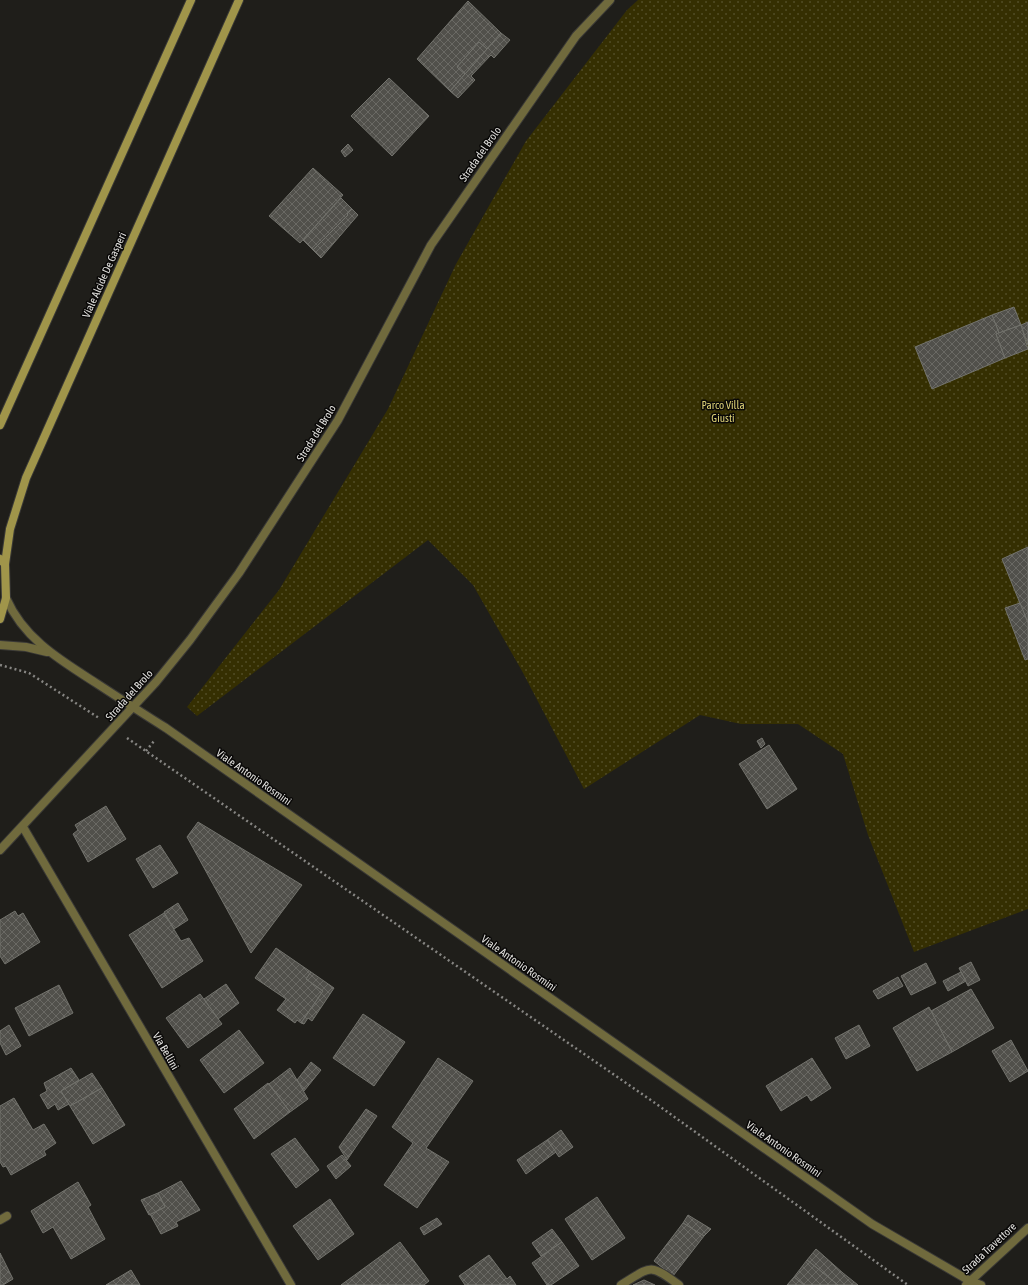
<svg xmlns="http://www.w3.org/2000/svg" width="1028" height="1285" font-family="'Asap Condensed',sans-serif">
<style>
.park{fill:url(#park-dots)}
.building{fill:url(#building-cross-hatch);stroke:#73736d}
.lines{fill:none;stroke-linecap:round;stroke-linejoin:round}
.service-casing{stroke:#3a3936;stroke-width:10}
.minor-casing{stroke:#3a3936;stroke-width:10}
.tertiary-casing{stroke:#3a3936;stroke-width:10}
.secondary-casing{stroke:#3a3936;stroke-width:10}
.path{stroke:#878683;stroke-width:2.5;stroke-dasharray:2 3;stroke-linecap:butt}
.service{stroke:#706a3d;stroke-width:8}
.minor{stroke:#706a3d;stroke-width:8}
.tertiary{stroke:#706a3d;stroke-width:8}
.secondary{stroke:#a0954a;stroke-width:8}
.labels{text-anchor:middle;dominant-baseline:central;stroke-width:3;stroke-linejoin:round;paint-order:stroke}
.street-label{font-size:11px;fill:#e3e2df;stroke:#090807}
.park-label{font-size:11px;fill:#ded277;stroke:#090807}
</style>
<defs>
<pattern id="park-dots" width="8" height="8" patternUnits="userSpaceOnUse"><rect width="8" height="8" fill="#352f02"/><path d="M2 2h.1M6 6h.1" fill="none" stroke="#524d26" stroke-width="1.8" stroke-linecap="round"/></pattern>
<pattern id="building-cross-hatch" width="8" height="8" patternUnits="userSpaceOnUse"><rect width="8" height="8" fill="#51504b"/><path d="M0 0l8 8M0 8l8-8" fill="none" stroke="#6a6964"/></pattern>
</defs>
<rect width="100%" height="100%" fill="#1f1e1a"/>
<path class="park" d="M638,0H1028V909L914,952L868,835L843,754L798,724H741L700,715L584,789L522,671L473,585L428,540L197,716L187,707L279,590L388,409L456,264L526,141L627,10Z"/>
<g class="building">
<path d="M468,1L501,33L487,49L479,42L457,67L465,74L450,91L417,59Z"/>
<path d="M501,33L510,40L494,58L491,55L471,76L475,80L458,98L450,91Z"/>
<path d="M479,42L487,49L465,74L457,67Z"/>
<path d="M389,78L429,116L392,156L351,116Z"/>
<path d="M348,144L353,150L345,157L341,151Z"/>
<path d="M313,168L343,195L300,243L269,216Z"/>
<path d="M341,198L352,209L347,214L348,215L313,250L303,240Z"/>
<path d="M352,209L358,215L321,258L313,250L348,215L347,214Z"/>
<path d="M1014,307L1021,325L999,333L992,315Z"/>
<path d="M992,315L999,333L996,334L1005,358L932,389L915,347Z"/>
<path d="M1028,322V345L1021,325Z"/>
<path d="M1021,325L1028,349L1005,358L996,334Z"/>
<path d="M1028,547V623L1002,559Z"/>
<path d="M1020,603L1028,623V659L1025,660L1005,608Z"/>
<path d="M762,738L765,744L761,748L757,741Z"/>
<path d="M769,745L797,789L767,809L739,764Z"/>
<path d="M106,806L126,839L88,862L73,834L78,830L75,825Z"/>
<path d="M198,822L302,885L251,953L187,837Z"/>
<path d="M160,845L178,873L153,888L136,859Z"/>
<path d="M178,903L188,920L174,929L164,912Z"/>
<path d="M15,911L18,916L23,913L40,942L5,964L0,956V920Z"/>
<path d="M164,913L181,941L189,938L203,961L162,988L129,935Z"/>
<path d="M276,948L311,972L306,979L323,991L301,1023L297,1020L295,1023L277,1010L286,999L255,978Z"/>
<path d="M971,962L980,980L968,986L959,968Z"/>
<path d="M926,963L936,983L911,995L901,976Z"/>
<path d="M311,972L334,988L312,1021L308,1018L304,1024L301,1023L323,991L306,979Z"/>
<path d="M961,972L966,981L948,991L943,981Z"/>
<path d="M898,977L903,986L878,999L873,991Z"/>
<path d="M226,984L239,1003L218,1019L204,999Z"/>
<path d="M59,985L73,1013L29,1036L15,1008Z"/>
<path d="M971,989L994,1028L952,1052L931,1011Z"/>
<path d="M200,994L222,1024L188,1048L166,1018Z"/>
<path d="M929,1007L952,1052L917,1071L893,1028Z"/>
<path d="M363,1014L405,1042L374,1086L333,1058Z"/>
<path d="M9,1025L21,1046L6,1055L0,1043V1031Z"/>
<path d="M859,1025L870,1046L846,1059L835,1038Z"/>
<path d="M239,1030L264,1063L224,1093L200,1060Z"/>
<path d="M1011,1040L1028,1071L1010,1082L992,1051Z"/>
<path d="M438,1058L473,1081L426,1148L449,1162L417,1208L384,1185L413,1143L392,1127Z"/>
<path d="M812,1058L831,1088L811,1101L807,1095L781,1111L766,1086Z"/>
<path d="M311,1062L321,1070L304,1091L297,1080Z"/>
<path d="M71,1068L79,1080L61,1091L69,1104L58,1110L55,1104L48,1109L40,1095L47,1091L44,1083Z"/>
<path d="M290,1068L308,1099L290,1112L269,1084Z"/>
<path d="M92,1073L102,1088L70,1106L61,1091Z"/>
<path d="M268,1083L290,1112L254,1139L234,1109Z"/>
<path d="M102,1088L125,1125L93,1144L70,1106Z"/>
<path d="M14,1098L33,1130L44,1124L56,1143L44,1151L46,1155L11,1175L6,1166L3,1167L0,1162V1106Z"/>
<path d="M366,1109L377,1116L347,1160L339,1147Z"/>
<path d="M561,1130L573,1147L559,1157L547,1140Z"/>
<path d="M295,1138L319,1170L296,1188L271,1154Z"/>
<path d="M547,1140L556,1152L526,1174L517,1160Z"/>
<path d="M342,1155L351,1166L336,1179L327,1166Z"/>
<path d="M181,1181L200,1210L176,1222L178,1226L161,1234L150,1214L165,1207L158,1193Z"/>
<path d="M78,1182L91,1205L88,1207L105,1239L71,1259L53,1227L43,1233L31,1211Z"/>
<path d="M158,1193L165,1207L149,1215L141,1200Z"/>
<path d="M597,1197L625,1238L592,1260L565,1219Z"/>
<path d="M330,1199L354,1234L318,1260L293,1226Z"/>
<path d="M688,1215L711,1229L704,1236L683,1223Z"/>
<path d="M437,1218L442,1224L424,1235L420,1228Z"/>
<path d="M683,1223L704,1236L673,1276L654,1261Z"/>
<path d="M552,1229L562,1242L541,1256L532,1243Z"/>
<path d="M400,1242L429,1281L424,1285H341Z"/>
<path d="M562,1242L579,1266L551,1285H547L532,1263Z"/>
<path d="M816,1249L843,1273L858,1285H838L807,1260Z"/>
<path d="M0,1253L13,1279L3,1285H0Z"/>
<path d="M489,1255L507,1279L510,1276L516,1285H465L459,1276Z"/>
<path d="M807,1260L838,1285H804L794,1277Z"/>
<path d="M131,1270L140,1285H106Z"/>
<path d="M794,1277L804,1285H787Z"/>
<path d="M644,1280L655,1285H633Z"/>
</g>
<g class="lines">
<g class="service-casing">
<path id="service" d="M0,1220L7,1216"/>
</g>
<g class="minor-casing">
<g id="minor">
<path d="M23,827L291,1285"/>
<path d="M0,850L156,682L190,640L239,573L338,420L431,245L576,36L610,0"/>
<path d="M621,1285C652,1266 649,1263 679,1285"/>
<path d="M966,1285L1028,1228"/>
</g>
</g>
<g class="tertiary-casing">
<g id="tertiary">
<path d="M6,598C24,639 60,660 96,683C119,698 142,713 166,728L872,1224L970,1281L981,1285"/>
<path d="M0,645L26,647L47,652"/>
</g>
</g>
<g class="secondary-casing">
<g id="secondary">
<path d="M0,425L191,0"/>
<path d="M0,559L5,564L6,598L0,619"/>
<path d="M5,564L10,529L26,478L239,0"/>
</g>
</g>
<g class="path">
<path d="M0,665L29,673L99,718"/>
<path d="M127,738L655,1103L908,1285"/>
<path d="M146,751L154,741"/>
</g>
<use href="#service" class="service"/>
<use href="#minor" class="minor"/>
<use href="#tertiary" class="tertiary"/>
<use href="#secondary" class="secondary"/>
</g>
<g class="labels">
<g class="street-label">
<text transform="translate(480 154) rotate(-55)">Strada del Brolo</text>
<text transform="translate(104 275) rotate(-66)">Viale Alcide De Gasperi</text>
<text transform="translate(316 433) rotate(-58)">Strada del Brolo</text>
<text transform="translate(129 695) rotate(-48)">Strada del Brolo</text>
<text transform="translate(254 777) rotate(35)">Viale Antonio Rosmini</text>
<text transform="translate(519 963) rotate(35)">Viale Antonio Rosmini</text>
<text transform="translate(166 1051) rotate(60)">Via Bellini</text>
<text transform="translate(784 1149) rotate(35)">Viale Antonio Rosmini</text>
<text transform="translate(989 1248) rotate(-43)">Strada Travettore</text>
</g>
<g class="park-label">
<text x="723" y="405">Parco Villa<tspan x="723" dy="13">Giusti</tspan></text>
</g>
</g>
</svg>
